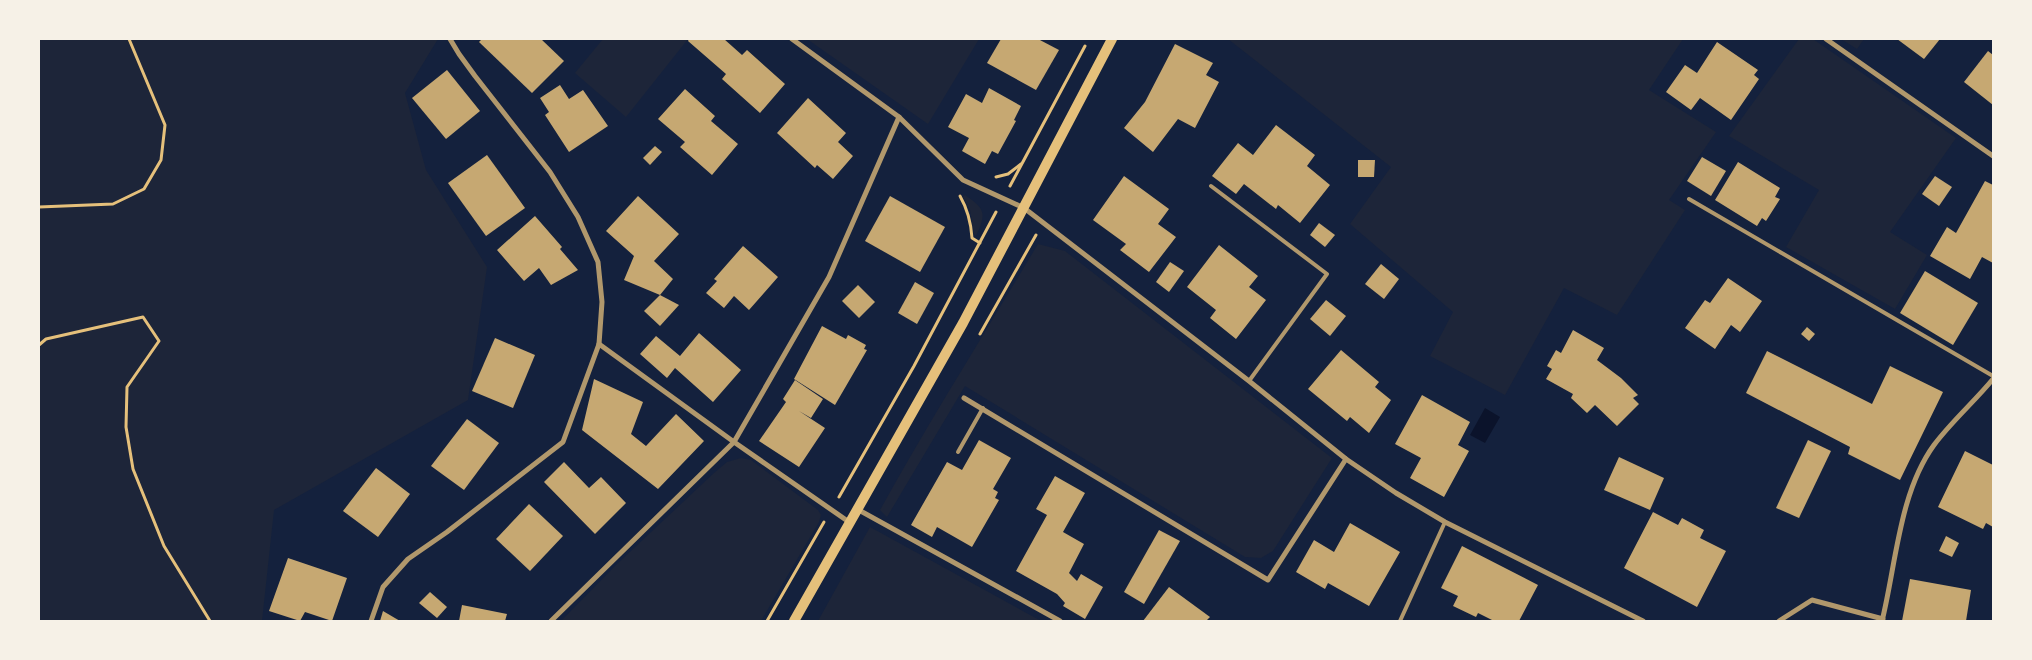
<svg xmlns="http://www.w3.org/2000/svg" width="2032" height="660" font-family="'Exo 2',sans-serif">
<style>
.green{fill:#1d2539}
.water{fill:#0b132b}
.building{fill:#c6a872}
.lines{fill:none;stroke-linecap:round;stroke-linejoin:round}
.path{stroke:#e5c07b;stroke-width:3}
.service{stroke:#b1986c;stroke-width:4}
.minor{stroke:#b1986c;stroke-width:5}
.secondary{stroke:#e5c07b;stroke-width:10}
</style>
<rect width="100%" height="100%" fill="#14213d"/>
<g class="green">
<path d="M39,39H438L405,93L426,170L487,267L468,400L274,510L262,621H39Z"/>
<path d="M603,39H688L626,117L575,73Z"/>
<path d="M807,39H979L928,124Z"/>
<path d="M1228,39H1683L1649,90L1716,132L1669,200L1685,210L1617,315L1564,288L1505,395L1430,356L1453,312L1350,224L1391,167Z"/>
<path d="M1799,39H1813L1956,138L1890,232L1927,255L1895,309L1786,247L1819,190L1729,136Z"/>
<path d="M1841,39H1864L1857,49Z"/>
<path d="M965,195C985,209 987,213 976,236L974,234L970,210L963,197Z"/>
<path d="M1038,244L1065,251L1332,458L1273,551L1261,558L1245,557L965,386L887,517L880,510C930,420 985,333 1038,244Z"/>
<path d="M741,458L751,460L759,466L818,510L821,515L819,522L761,621H561L616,565L714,473L727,462Z"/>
<path d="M870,527L1041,621H818Z"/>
</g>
<path class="water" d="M1485,408L1500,417L1485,443L1470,435Z"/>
<g class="building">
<path d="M482,39H541L564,61L532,93L479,42Z"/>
<path d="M689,39H724L742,55L747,50L785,84L760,113L722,79L726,74L688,41Z"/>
<path d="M1001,39H1038L1059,50L1036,90L987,63Z"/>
<path d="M1897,39H1940L1924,59Z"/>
<path d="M1717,42L1758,70L1754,75L1759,79L1731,120L1700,98L1691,110L1666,92L1685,65L1697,73Z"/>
<path d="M1175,44L1213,63L1206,75L1219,82L1195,128L1178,119L1153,152L1124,128L1145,102Z"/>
<path d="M1988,51L1993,55V105L1964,82Z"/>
<path d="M447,70L480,111L446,139L412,98Z"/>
<path d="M560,85L569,99L583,90L608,126L569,152L545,115L549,112L540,98Z"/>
<path d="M989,88L1021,106L1014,120L1016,121L998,154L992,151L985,164L962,151L969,138L948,127L966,94L982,103Z"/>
<path d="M685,89L715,116L711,121L738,144L712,175L680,147L685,142L658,119Z"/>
<path d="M808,98L846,133L838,142L853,156L833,179L817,165L815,168L777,133Z"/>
<path d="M1276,125L1315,155L1307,166L1330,185L1300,223L1278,205L1276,209L1244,184L1236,194L1212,176L1238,143L1253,155Z"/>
<path d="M655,146L662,152L650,165L643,158Z"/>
<path d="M487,155L525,208L486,236L448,183Z"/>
<path d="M1702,157L1726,171L1711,196L1687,181Z"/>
<path d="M1358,160H1375L1374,177H1358Z"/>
<path d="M1738,162L1780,188L1775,197L1780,199L1766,221L1762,218L1757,226L1715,200Z"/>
<path d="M1124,176L1169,209L1158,224L1176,237L1149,272L1120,250L1126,244L1093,220Z"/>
<path d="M1935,176L1952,187L1939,206L1922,194Z"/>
<path d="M1985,181L1993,185V263L1982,257L1970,279L1930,256L1947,227L1956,233Z"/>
<path d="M638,196L679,234L654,261L673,279L660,295L624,280L634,256L606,231Z"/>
<path d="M890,196L945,227L920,272L865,241Z"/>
<path d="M535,216L562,247L560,249L578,270L551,285L539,268L524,281L497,250Z"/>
<path d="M1319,223L1335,235L1325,247L1310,235Z"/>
<path d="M1219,245L1258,276L1249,287L1266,300L1236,339L1210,318L1216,310L1187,287Z"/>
<path d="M743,246L778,277L749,310L734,296L724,308L706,293L717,281L714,279Z"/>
<path d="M1170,262L1184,271L1169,292L1156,282Z"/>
<path d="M1381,264L1399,279L1384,299L1365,284Z"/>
<path d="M1925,271L1978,303L1953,345L1900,313Z"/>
<path d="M1728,278L1762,301L1740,332L1731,325L1715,349L1685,328L1705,300L1710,303Z"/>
<path d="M915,282L934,293L917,324L898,313Z"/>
<path d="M858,285L875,302L859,318L842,301Z"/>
<path d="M660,295L679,305L660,326L644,311Z"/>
<path d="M1326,300L1346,316L1330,336L1310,319Z"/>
<path d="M822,326L846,339L848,335L866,345L864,349L867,350L835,405L794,379Z"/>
<path d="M1807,327L1815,334L1809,341L1801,334Z"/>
<path d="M1573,330L1604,348L1597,360L1621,378L1638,395L1633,398L1639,404L1617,426L1595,405L1587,413L1571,398L1573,394L1546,379L1552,369L1547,366L1556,350L1561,353Z"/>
<path d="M699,333L741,370L713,402L675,368L667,378L640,354L656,336L680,356Z"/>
<path d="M495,338L535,355L513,408L472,391Z"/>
<path d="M1341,350L1379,382L1375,387L1391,400L1369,433L1350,417L1347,421L1308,389Z"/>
<path d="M1767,351L1872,404L1890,366L1943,392L1900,480L1848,454L1850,447L1746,393Z"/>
<path d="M594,379L643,402L631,434L646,446L676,414L704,441L658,489L582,430Z"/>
<path d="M795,380L823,399L811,418L799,411L825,428L799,467L759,441L786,402L783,399Z"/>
<path d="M1422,395L1470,422L1458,445L1469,451L1444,497L1410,478L1421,458L1395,444Z"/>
<path d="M467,419L499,443L464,490L431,466Z"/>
<path d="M979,440L1011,458L993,489L998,492L995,498L999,500L972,547L937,527L932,537L911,525L947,462L962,470Z"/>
<path d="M1808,440L1831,451L1799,518L1776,508Z"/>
<path d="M1965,451L1993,465V527L1986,523L1983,529L1938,507Z"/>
<path d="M1619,457L1664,478L1650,510L1604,490Z"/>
<path d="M564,462L589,488L601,477L626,503L595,534L544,482Z"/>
<path d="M376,468L410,494L378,537L343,511Z"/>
<path d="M1055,476L1085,493L1063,532L1084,544L1069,573L1077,581L1081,574L1103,587L1085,619L1063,606L1065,603L1057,594L1016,571L1047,515L1036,509Z"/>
<path d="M529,504L563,536L530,571L496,539Z"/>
<path d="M1653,512L1678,525L1682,518L1704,530L1700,538L1726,551L1697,607L1624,568Z"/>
<path d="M1350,523L1400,552L1369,606L1328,583L1325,589L1296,572L1314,540L1334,552Z"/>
<path d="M1159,530L1180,541L1144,604L1124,592Z"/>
<path d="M1946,536L1959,543L1952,557L1939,551Z"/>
<path d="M1462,546L1538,585L1519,621H1494L1478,613L1476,617L1453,606L1458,596L1441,588Z"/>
<path d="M288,558L347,578L332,621L305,612L300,621L269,611Z"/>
<path d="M1910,579L1971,590L1966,621H1902Z"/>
<path d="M1169,587L1210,617L1206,621H1143Z"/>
<path d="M430,592L447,607L437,618L419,603Z"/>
<path d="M462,605L507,614L505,621H459Z"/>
<path d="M383,611L400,621H380Z"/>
</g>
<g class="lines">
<g class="path">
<path d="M996,177L1008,174L1021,164"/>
<path d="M1010,186L1085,46"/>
<path d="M960,196C968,210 971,222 972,238L980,243"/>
<path d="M39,207L113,204L144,189L161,160L165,125L129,39"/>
<path d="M980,334L1036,235"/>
<path d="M39,345L46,339L143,317L159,341L127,387L126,427L133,469L164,546L210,621"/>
<path d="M839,497L914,366L996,212"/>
<path d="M767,621L824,522"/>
</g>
<g class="service">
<path d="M1211,186L1327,274L1249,381"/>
<path d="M1689,199L1993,376"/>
<path d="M958,452L983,408"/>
<path d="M1400,621L1445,522"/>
</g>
<g class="minor">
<path d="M792,39L899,117L963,180L1024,208L1249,381L1346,459L1396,493L1445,522L1643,621"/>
<path d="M1826,39L1993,156"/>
<path d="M599,344L734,442L849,522"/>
<path d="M964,398L1268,580L1346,459"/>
<path d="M857,509L1060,621"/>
<path d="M371,621L383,587L408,559L447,532L563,442L599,344L602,302L598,262L578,217L550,172L475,76L459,54L450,39"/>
<path d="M551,621L734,442L829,277L899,117"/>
<path d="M1779,621L1812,600L1883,619"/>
<path d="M1882,621C1896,565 1899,493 1934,445C1951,422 1975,401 1993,379"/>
</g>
<path class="secondary" d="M794,621L963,323L1112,39"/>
</g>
<rect width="2032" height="660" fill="none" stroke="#f6f1e7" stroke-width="80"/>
</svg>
